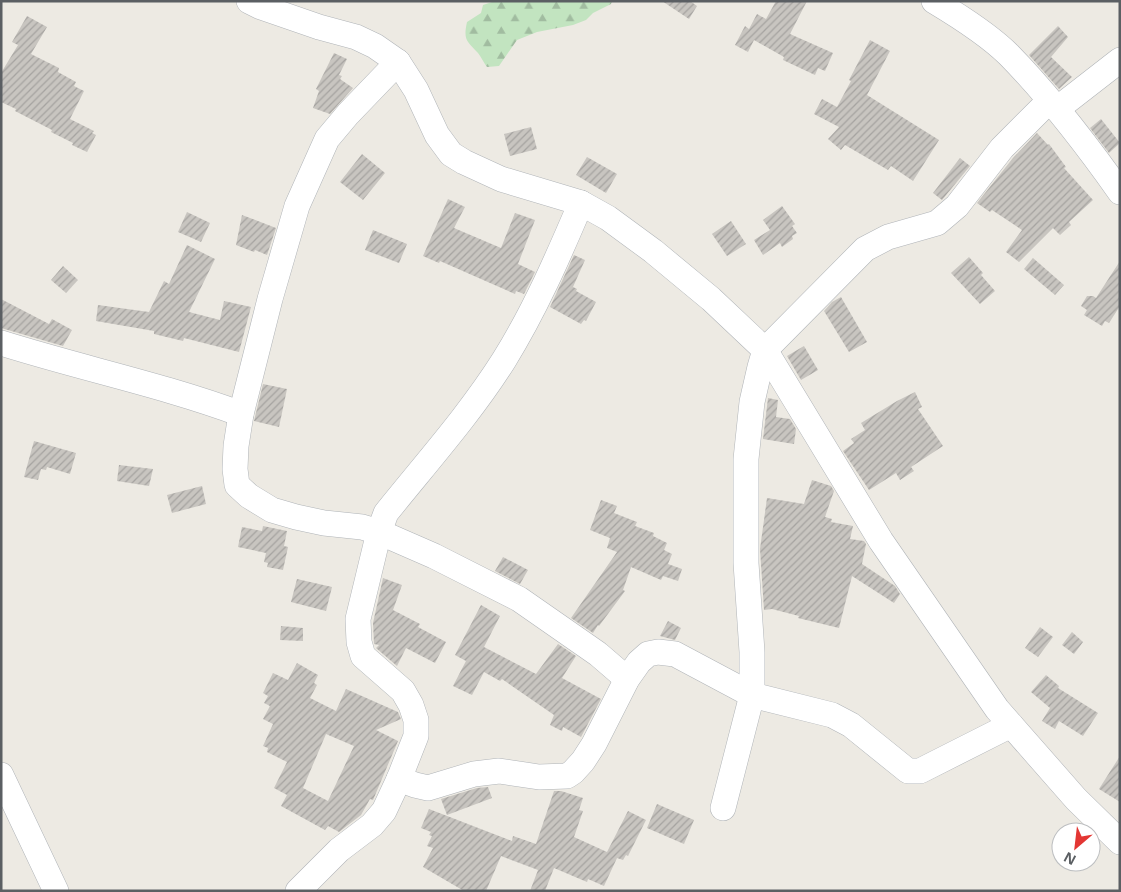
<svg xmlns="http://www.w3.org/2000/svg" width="1121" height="892" font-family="'Noto Sans',sans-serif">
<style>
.forest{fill:url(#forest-firs)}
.building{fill:url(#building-hatch);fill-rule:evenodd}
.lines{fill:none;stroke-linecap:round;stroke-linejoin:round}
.minor-casing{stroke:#b0b4b8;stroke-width:26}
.minor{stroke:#fff;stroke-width:25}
</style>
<defs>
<pattern id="forest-firs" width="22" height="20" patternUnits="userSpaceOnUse" patternTransform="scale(1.25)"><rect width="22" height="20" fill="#c2e4c0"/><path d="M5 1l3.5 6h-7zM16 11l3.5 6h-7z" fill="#a1bca0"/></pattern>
<pattern id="building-hatch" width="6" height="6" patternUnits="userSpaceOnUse" patternTransform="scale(1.25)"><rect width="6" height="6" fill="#c8c5c0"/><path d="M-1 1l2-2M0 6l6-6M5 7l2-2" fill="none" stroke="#a5a3a0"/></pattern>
</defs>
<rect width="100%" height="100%" fill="#edeae3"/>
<path class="forest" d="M495,1H612L611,4L593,13L586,20L573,25L537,32L517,40L499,66L487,67C484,63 481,57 478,53C467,41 463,40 467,22L481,13L483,5Z"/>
<g class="building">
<path d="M662,1H690L697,6L689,19Z"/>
<path d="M776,1H807L790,34L833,53L825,71L818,68L815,75L783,60L784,57L754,40L748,52L735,45L745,26L749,29L757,14L766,19Z"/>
<path d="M27,16L47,27L31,54L59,68L58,72L76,82L74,86L84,91L70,119L94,131L92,133L96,135L87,152L72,145L73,143L51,132L52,130L15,111L16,109L1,102V73L18,45L12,42Z"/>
<path d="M1058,26L1068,37L1051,57L1072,77L1059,89L1029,55Z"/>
<path d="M870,40L890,51L867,95L939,140L913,181L891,166L888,170L845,145L841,150L828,139L839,127L814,114L822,99L837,107L851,81L849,80Z"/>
<path d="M334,53L347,59L339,75L342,76L340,79L353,88L330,114L313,108L319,91L316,89Z"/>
<path d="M1101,119L1120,143L1109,153L1090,128Z"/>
<path d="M531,127L537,149L510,156L504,134Z"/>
<path d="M1037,133L1048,145L1049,144L1066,167L1064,168L1093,200L1069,222L1071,225L1060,235L1053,228L1019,262L1006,252L1022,230L992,210L990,212L977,203L1013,158Z"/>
<path d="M362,154L385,173L363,200L340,182Z"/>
<path d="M587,157L617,174L606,193L576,175Z"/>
<path d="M960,158L970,166L942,200L933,193Z"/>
<path d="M448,199L465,207L454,228L501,248L515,213L535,220L518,264L535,272L524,294L516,291L515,294L440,261L439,263L423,256Z"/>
<path d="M782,206L795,224L792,226L797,233L792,236L793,239L782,247L780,243L763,255L754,240L770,230L763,220Z"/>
<path d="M187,212L210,223L201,242L178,232Z"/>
<path d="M242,215L276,228L267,255L255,250L254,252L236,245Z"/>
<path d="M731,221L746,244L727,256L712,234Z"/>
<path d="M373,230L407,244L399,263L365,250Z"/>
<path d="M187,245L215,259L189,312L220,320L224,301L251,307L239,352L184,338L183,341L154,334V331L96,321L98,305L149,312L164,281L169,284Z"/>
<path d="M574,255L585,260L573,287L577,289L576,291L596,302L586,321L584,320L581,324L550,307Z"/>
<path d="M969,257L983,273L981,275L995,291L980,304L951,273Z"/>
<path d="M1033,258L1064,285L1055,295L1024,269Z"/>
<path d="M1120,261V306L1109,323L1105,321L1102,326L1084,315L1087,310L1081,306L1087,296H1093L1096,298Z"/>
<path d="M63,266L78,280L66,293L51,280Z"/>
<path d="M841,297L867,342L849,352L824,311L832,302Z"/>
<path d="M1,299L49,324L52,319L72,330L63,346L1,328Z"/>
<path d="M804,346L818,370L801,380L787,356Z"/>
<path d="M263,384L287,389L279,427L254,421Z"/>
<path d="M915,392L922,407L918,409L943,446L911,467L914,471L900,480L896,473L869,490L843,451L854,443L851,439L865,430L861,423L897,401Z"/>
<path d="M768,398L778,400L776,417L790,419L796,429L794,444L763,439Z"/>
<path d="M34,441L76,453L70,474L47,467L46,470L41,469L38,480L24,477Z"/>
<path d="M119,465L153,469L149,486L117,481Z"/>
<path d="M812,480L831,486L834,491L825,517L832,519L831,522L853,526L850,539L864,541L866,544L862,564L895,586L900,594L894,603L852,576L839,628L798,618L799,616L772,609L764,610L760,549L767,498L804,504Z"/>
<path d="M202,486L206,504L172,513L167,495Z"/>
<path d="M601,500L617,506L614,513L637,522L635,526L654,533L653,536L667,543L664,550L672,554L668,564L682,569L678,581L663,576L661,580L631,567L623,590L625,591L599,626L598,625L593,633L571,618L617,552L607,548L610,538L590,530Z"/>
<path d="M263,526L287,531L284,546L288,547L283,570L267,567L268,563L264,562L266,553L238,547L242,527L262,531Z"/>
<path d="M503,557L528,570L520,584L495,571Z"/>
<path d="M383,578L402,585L393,610L420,624L418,627L446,642L435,663L406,648L397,666L376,648L379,645L374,644L373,623Z"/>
<path d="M297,579L332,587L326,611L291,602Z"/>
<path d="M481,605L500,616L484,647L536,674L558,644L576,656L562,678L601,699L581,737L563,727L562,731L550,725L554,715L502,679L500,681L484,672L472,695L453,686L466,661L455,655Z"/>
<path d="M668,621L681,628L675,640L660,636Z"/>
<path d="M281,626L303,628V641L280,640Z"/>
<path d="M1040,627L1053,637L1038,657L1025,648Z"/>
<path d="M1072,632L1083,642L1074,654L1062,645Z"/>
<path d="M297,663L318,675L314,683L317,685L310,698L336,711L346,689L398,712L401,719L376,730L398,741L373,800L370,799L361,815L339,832L328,826L325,830L281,806L287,795L274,788L287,762L267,752L268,748L263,746L273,724L263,719L270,706L264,703L268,696L263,693L273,673L288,680ZM326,734L354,746L328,801L303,788Z"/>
<path d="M1046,675L1059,686L1058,688L1098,713L1083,736L1059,721L1055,729L1042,721L1050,708L1031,692Z"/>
<path d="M1120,756V802L1099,789Z"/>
<path d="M488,787L492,798L447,815L441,799L477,788Z"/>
<path d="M554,791H561L583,798L579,810L583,811L574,837L607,852L628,811L646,820L628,856L626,855L623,860L617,858L604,886L588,879L587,882L554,868L545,891H530L538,870L501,856L486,891H464L423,867L433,848L427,846L432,836L429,835L431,832L421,828L429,809L512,841L513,836L536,844Z"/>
<path d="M657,804L694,820L684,844L647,828Z"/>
</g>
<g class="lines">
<g class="minor-casing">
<g id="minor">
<path d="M249,1L261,7L319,27L356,37L375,46L398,62L416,90L437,135L451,154L464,162L501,179L581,203L608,218L653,251L711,299L765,350L881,541L997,709L1076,799L1120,842"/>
<path d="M934,1C959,16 989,35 1009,55C1050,97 1086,144 1120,192"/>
<path d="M398,62L348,114L327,139L297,206L270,299L241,414L236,446L235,469L237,485L249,496L272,510L296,517L324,523L362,527L379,532L434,556L519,599L598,654L627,679"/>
<path d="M1057,109L1120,60"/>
<path d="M1,343C80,368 163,385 241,414"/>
<path d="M1,775L56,891"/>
<path d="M399,779L415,785L428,788L474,774L499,771L539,777L567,776L573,772L583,761L594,744L627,679L639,662L648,654L658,652L675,654L752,695L832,715L851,725L908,771H920L1011,725"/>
<path d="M723,808L752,695V652L746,563V459L752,402L760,367L765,350L865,249L888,237L937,223L957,206L1002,148L1049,101"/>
<path d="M298,891L339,850L372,825L384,811L399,779L416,736V720L411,705L403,691L363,656L359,642L358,619L379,532L386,513C426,463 470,414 504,360C535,310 558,257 581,203"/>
</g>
</g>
<use href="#minor" class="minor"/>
</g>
<rect width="1121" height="892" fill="none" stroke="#5b5f63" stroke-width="5"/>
<g transform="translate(1076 847) rotate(208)"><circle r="24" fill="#ffffff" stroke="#bdbfc1"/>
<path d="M0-4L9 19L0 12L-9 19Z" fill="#e33633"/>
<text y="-8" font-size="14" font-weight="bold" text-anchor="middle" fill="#5b5f63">N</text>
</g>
</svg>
